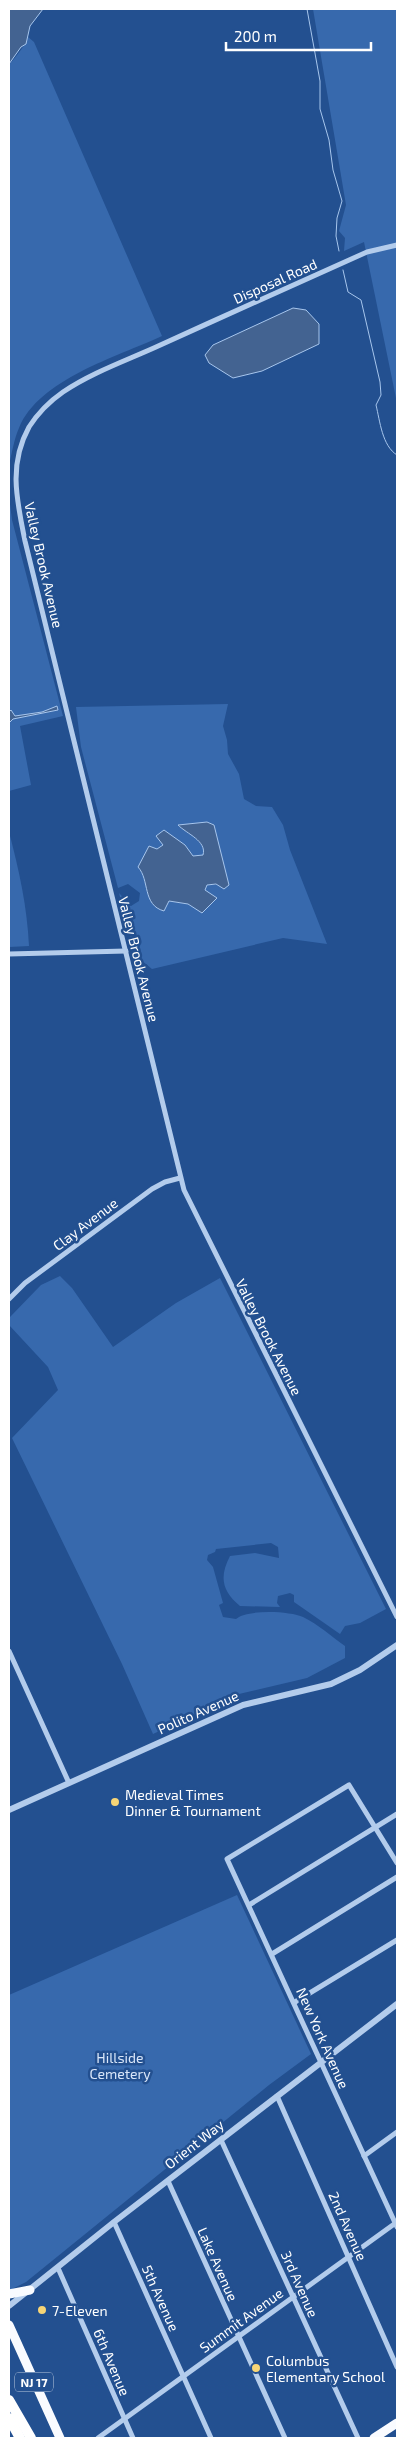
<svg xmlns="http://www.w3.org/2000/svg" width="406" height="2447" font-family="'Exo 2',sans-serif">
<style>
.green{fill:#3769ad;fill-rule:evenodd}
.water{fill:#436391;stroke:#a7c6ed}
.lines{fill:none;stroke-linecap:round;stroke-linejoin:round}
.stream{stroke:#a7c6ed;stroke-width:1}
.minor{stroke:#b3ccec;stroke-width:5}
.tertiary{stroke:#b3ccec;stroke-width:6}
.primary{stroke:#f9fbff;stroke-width:9}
.motorway{stroke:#fff;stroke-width:10}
.poi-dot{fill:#f7d576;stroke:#235090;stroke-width:2}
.labels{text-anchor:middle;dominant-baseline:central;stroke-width:5;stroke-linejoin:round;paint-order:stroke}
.shield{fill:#235090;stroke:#bdcade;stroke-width:1}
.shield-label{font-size:12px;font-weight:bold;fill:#fff}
.street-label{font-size:14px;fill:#fff;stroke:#235090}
.poi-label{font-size:14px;fill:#fff;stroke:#235090;text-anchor:start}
.park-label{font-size:14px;fill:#d9e6f9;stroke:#235090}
</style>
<rect width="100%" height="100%" fill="#235090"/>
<g class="green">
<path d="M313,9H397V403L364,242L344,251L345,238L339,231L346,205Z"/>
<path d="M28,37L34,42L162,336C117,357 39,379 19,428C14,439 12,453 9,465V64C15,59 26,44 28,37Z"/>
<path d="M9,496L12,520L63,716L20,726L31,785L9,791Z"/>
<path d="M228,704L223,726L227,740L228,754L239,774L244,799L256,806L272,807L283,825L290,850L327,944L283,938L152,969L135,955L119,893L131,906L139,901L140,893L128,884L118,888L81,747L76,707ZM207,822L214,825L229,885H207L205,890L188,904L168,901L164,911C141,890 136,865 164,845L160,839L185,845L193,856L203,855C207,841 187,835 179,825Z"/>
<path d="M9,832C19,870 27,906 29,946L9,947Z"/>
<path d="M60,1276L72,1288L113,1347L176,1303L220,1278L386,1609L360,1623L345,1626L340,1634L294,1602V1595L290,1593L278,1596L277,1603L280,1607L240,1606C222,1591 219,1577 230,1556L255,1553L279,1558L278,1547L271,1543L216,1549L215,1552L208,1555L207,1560L213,1567L223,1603L219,1605L223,1617L236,1619C247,1609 290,1611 303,1617C318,1624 332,1637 345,1646V1658L307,1678L239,1694L153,1734L122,1664L12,1438L58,1390L48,1367L9,1325L10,1317L41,1285Z"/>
<path d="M237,1895L311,2054L269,2085L26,2282L10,2290L9,1995Z"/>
</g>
<g class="water">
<path d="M9,9H43L30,26L26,44L21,47L9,64Z"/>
<path d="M293,308L306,310L319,324V344L262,371L233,378L209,363L205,355L213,345Z"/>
<path d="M57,706L58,710L13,719L9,723V712L11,710L15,716L42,712Z"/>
<path d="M207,822L214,825L229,885L224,889L216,884L207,885L205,890L217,898L202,913L188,904L169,901L164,911C142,905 150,880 138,867L149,846L157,849L163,845L156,836L164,830L185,845L193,856L203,855C207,841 187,834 178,825Z"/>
</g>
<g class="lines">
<g class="stream">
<path d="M307,9L320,81V109L329,140L333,170L342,201L337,218L336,236L339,251"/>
<path d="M343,270L348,292L361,300L380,382L381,395L376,405C380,421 382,446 397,455"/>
</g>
<g class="minor">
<path d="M397,245L367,252C296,284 226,315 156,347C125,361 91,373 63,392C50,401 38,413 29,427C8,465 17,501 25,541L184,1190L397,1617"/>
<path d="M9,954L126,951"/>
<path d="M9,1299L25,1283L152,1189L165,1182L180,1178"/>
<path d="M9,1651L69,1783"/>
<path d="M397,1863L349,1785L227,1859L397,2227"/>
<path d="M249,1905L397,1814"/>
<path d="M272,1954L397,1877"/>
<path d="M295,2002L397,1940"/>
<path d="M277,2096L397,2367"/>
<path d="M221,2140L358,2438"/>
<path d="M364,2156L397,2132"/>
<path d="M168,2181L285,2438"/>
<path d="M114,2222L211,2438"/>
<path d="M58,2268L133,2438"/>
<path d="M98,2438L397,2222"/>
</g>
<g class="tertiary">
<path d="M9,1810L243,1705L331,1684L360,1670L397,1645"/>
<path d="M9,2306L114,2222L397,2004"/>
</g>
<g class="primary">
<path d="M9,2294L30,2290"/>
<path d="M9,2325L60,2438"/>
<path d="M374,2438L397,2423"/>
</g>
<g class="motorway">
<path d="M9,2400L31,2438"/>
<path d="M9,2418L20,2438"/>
</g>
</g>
<g class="poi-dot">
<circle cx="115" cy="1802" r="5"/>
<circle cx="42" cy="2310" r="5"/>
<circle cx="256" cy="2368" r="5"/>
</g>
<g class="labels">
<rect class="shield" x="15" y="2372.5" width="38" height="19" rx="4"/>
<g class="shield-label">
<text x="34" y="2382">NJ 17</text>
</g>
<g class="street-label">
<text transform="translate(275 281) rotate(-24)">Disposal Road</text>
<text transform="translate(44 565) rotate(77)">Valley Brook Avenue</text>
<text transform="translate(139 959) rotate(76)">Valley Brook Avenue</text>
<text transform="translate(85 1224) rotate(-37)">Clay Avenue</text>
<text transform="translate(269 1337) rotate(63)">Valley Brook Avenue</text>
<text transform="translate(198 1712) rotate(-24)">Polito Avenue</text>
<text transform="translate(323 2038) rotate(66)">New York Avenue</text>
<text transform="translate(194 2144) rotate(-38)">Orient Way</text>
<text transform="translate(348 2226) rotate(66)">2nd Avenue</text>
<text transform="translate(218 2264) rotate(66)">Lake Avenue</text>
<text transform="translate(300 2284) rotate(66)">3rd Avenue</text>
<text transform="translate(161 2298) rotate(66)">5th Avenue</text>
<text transform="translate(241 2320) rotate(-36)">Summit Avenue</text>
<text transform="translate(112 2362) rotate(67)">6th Avenue</text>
</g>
<g class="poi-label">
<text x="125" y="1794">Medieval Times<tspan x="125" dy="16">Dinner &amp; Tournament</tspan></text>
<text x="52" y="2310">7-Eleven</text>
<text x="266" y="2360">Columbus<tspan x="266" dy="16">Elementary School</tspan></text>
</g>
<g class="park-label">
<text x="120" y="2057">Hillside<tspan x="120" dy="16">Cemetery</tspan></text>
</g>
</g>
<rect width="406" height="2447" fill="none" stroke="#ffffff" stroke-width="20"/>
<path d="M226 42v8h145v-8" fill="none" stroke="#ffffff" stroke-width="2.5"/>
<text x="234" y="42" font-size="15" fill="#ffffff" stroke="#235090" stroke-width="4" paint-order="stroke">200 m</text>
</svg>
